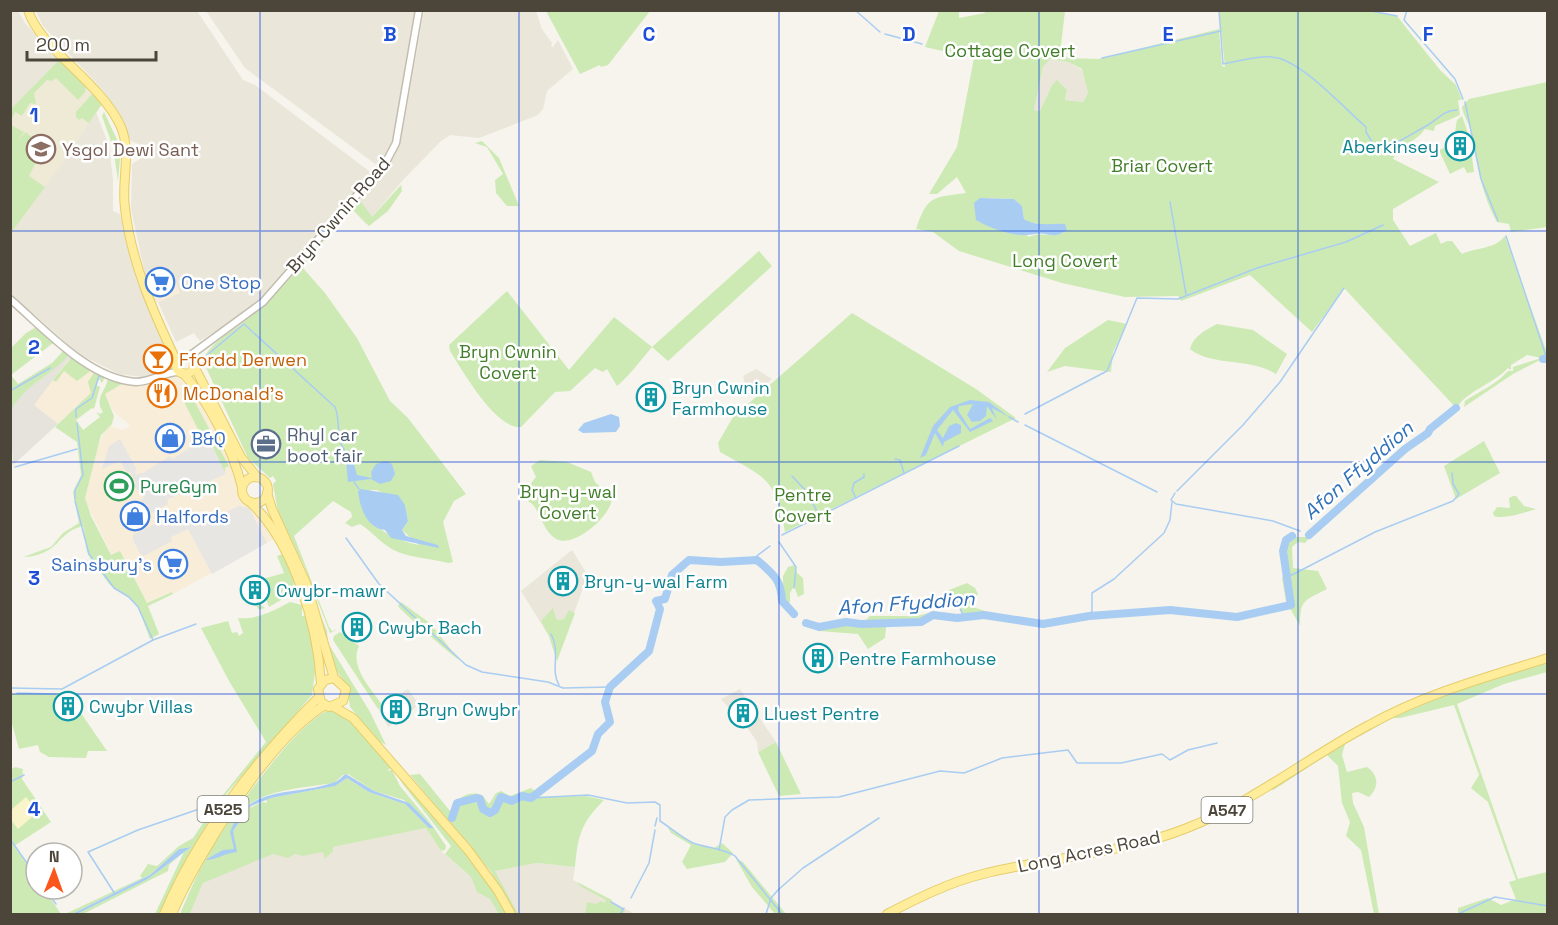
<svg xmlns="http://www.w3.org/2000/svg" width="1558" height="925" font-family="'Space Grotesk',sans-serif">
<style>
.residential{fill:#eae6da}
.commercial{fill:#f7edd8}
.industrial{fill:#e6e3dd}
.education{fill:#efead6}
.green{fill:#cdeab5;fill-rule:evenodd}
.sand{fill:#f9f4c9}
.parking{fill:#e8e6e3}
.water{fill:#a9cdf2}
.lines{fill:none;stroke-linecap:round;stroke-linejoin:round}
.stream{stroke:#a9cdf2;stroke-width:1.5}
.river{stroke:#a9cdf2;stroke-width:8}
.tertiary-casing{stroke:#c2bdae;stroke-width:9}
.primary-casing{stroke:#e5cd6a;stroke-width:10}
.tertiary{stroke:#fff;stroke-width:6}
.primary{stroke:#ffed9c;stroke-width:8}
.grid{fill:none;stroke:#1d4ed8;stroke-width:1.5;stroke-opacity:0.55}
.labels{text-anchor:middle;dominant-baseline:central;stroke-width:5;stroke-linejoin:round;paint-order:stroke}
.shield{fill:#fff;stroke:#817e74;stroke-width:1.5}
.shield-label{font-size:16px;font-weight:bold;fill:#4b4639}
.park-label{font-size:18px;fill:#427e2a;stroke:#fff}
.culture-label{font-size:18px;fill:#0d838f;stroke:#fff;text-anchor:start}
.education-label{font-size:18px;fill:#785e54;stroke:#fff;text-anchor:start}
.street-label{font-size:18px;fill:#4b4639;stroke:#fff}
.shop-label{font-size:18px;fill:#366cbe;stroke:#fff;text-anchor:start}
.food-label{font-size:18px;fill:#c56008;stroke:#fff;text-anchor:start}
.service-label{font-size:18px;fill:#4e5e75;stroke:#fff;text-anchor:start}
.leisure-label{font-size:18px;fill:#27864d;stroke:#fff;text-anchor:start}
.water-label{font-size:20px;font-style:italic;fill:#3071b9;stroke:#fff}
.grid-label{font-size:20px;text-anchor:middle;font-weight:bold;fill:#1d4ed8;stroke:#fff;stroke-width:5;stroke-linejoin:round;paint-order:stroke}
</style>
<rect width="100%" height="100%" fill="#f6f4ec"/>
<g class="residential">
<path d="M11,11H18L25,23L59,60L11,109Z"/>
<path d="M36,11H197L243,80L255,85L369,171V176L269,291L219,329L200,341L194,333L176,342L158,302L179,292L171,270L145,274L131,209L132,164L143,157L141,145L131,141L116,108L100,87L43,26Z"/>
<path d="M206,11H415L394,134L391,146L378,166L245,68Z"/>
<path d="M424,11H536L542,29L552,43L551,46L553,47L558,40L573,69L547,91L543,109L538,115L479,138L450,135L441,141L403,180L366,224L352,209L389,165L401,140Z"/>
<path d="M1050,59L1068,62L1082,70L1088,93L1083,102L1065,100L1067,92L1052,85L1040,111L1034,110L1043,67Z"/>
<path d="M96,112L109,146L113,179V211L120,214L138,283L166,343L145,350L157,374L143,377L119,374L79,354L11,294L10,234Z"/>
<path d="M756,369L772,379L751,397L748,396L743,376Z"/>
<path d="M572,550L590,579L582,591L557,661L549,636L521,591Z"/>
<path d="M408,689L419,705L388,727L378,709Z"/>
<path d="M740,689L776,742L758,752L757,742L749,730L721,699Z"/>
<path d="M426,828L441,851L471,877L485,876L495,871L537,863L575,867L573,880L635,914H190L203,883L289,841L303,853Z"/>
</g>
<g class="commercial">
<path d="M171,270L180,293L156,303L145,274Z"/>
<path d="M68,360L99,372L91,393L58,424L33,405Z"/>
<path d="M172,377L181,379L188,393L183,397L193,393L195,398L198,397L228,446L244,497L252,502L277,537L173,594L172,592L147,603L120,551L112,556L81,492L105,429L111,426L122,430L131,426L114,412L104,394L125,383L148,384Z"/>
</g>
<path class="industrial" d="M69,355L75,358L68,360L34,405L58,424L13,465L10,410L19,396Z"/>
<path class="education" d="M59,60L102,104L63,162L11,234V109Z"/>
<g class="green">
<path d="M1366,10L1397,16L1440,70L1456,85L1462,100H1458L1460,115L1435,126L1434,131L1425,129C1416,142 1400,145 1393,159L1439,182L1393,209V220L1410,246L1436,233L1441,244L1447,241H1452L1462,254C1476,247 1494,250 1505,236L1547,353V359L1544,358L1513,374L1464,407L1465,401C1480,391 1497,384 1508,371H1513V367L1541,358L1527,355L1511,365V370L1508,368C1496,382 1461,394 1457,409L1344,288L1312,332L1250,275L1181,301L1178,296L1125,297L1062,283L959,251L933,232L916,229C928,194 933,198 966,193L957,177L937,194H929L957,147L974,58L925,47L939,11H959V18L985,13L984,11H1065L1061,45L1067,58L1098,59L1219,29L1222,66L1225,67L1219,11ZM1050,59L1068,62L1082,69L1088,93L1083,102L1065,100L1067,90L1057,80L1052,85L1040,111L1034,110L1043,67ZM984,198L1014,199L1022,206L1024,219L1028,222L1067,230C1051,241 1044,230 1029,237Z"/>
<path d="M546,11H650L608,65L601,67L600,65L580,74Z"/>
<path d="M59,60L86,85L85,92L78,100L56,78L52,81L47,80L34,93L36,104L30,103L22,116L15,112L11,120V109Z"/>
<path d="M1547,82V227L1511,232L1509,224L1497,222C1480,191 1478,163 1470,129C1468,121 1463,115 1462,107L1469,99Z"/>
<path d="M93,93L102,104L89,123L82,118L79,120L76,117V112Z"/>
<path d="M104,112L121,148L118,181L113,147L102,116Z"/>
<path d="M1462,116L1468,133L1459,138L1460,141L1453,144L1456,151L1467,148L1471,150L1474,172L1467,173L1464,167L1450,174L1439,150L1453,144L1457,120Z"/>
<path d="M11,125L24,132L18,140L26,132L41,146L32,154L37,160L29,176L45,187L11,233Z"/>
<path d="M482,141L499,158L519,206H507L496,193L495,180L503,174L487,147L475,143Z"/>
<path d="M401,185L402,191L388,211L369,226L352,209L360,200L372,217Z"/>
<path d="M347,213L302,267L325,293L357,338L390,401L408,418L466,494L454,501L443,522L453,562L449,563C433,559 413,558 398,552C383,546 374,533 360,524L352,527L345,523L352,517L351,512L333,501L294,536L329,627L332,631L338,629L330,633L304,566L278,512L273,484L276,481L273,476L270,478L248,458L203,361C209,343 232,332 245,321C283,291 314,250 347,213ZM370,490H377L405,505L408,521L402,530L419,545C392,540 368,526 360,500Z"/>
<path d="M759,251L772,266L668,361L652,347C640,361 631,374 617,386L607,369L603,372L595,368L570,391L555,392L521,427C495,429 463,371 450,351L449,345L507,291L569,370L614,317L652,347Z"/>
<path d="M852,313L976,389L1016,418L785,532C776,477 764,477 720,452L718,443L733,417Z"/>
<path d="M1108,320L1127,324L1113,352L1111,372L1065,366L1047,372L1065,348Z"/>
<path d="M1217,324L1253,330L1287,354L1276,374C1250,357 1212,367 1190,349C1193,336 1206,330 1217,324Z"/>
<path d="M40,325L57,340L11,375L18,384L52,363L66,348L71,352C53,376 28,381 11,410V348L26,333Z"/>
<path d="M71,358L90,368L89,372L77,381L64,371L56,382L53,380Z"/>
<path d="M95,371L104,374L105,377L102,383L99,379L96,385L100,387L94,409L92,408L76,420L83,430L100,417L96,412L100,414L103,412C93,398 108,389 108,377L132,384H122L105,394L114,416L112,424L101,435L85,498L91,516L111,555L120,551L147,603L172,592L173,594L148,606L159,634L150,639L138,607L129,598L110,585L92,561L87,552L83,526C55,533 61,555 23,557L51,547L63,533L79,523L73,492L81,475L77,442L55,427L91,393L88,382Z"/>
<path d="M188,389L231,470L228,466L225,468V473L210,442L206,443L202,437L182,398L188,393Z"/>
<path d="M1484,441L1500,473L1456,499L1444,466Z"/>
<path d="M540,460L567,462L591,472L595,482L612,498C612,515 574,549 556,539C541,530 541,508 528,501V487L536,477L531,466Z"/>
<path d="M1513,496H1516L1524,506L1536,509C1526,512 1504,520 1494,516L1493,513L1497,507L1510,508L1509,498Z"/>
<path d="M1295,537H1310L1305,543L1298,542L1292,547L1293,568L1318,571L1327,589C1304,601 1300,599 1300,626L1290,608L1293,605L1286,602L1282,578L1288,568L1285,542Z"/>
<path d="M283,554L294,581L293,593L269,607L265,596L260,595L256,601L265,608L259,610L249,594L261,593L259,580L284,573L277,556Z"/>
<path d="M795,565L797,573L803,578L804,594L798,597L794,586L790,593V602L787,603L783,599V576L788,567Z"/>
<path d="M967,583L975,588L978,594L972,603L973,607L985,611V616L963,619L934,616L921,623H897L886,627L885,638L868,649L858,634L819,631V626L846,619L865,621L870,616H917L932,612L963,615L949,590Z"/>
<path d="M290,602L302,605V616H306L316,664L312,695L221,800L189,855L159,914H155L184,852L169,865L168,871L83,914H77L148,879L191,847L179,849L150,875L72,914H65L142,878L140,876L148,864L157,866L179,846L193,838L218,801L266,742L229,681L201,628L228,621L232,633L237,632L239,636L243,633L238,618C256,620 273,611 290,602Z"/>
<path d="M401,602L431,624L459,660C451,655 400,610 398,606Z"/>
<path d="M553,608L556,619L559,620L564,619L569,610L575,613L557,661L549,636L541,621Z"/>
<path d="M318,609L327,631L328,643L370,712L386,745L377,740L350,707L347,686L332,664Z"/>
<path d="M340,632L359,646C349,666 371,689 383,706L378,709L333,640L334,636Z"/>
<path d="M1547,661V672L1504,684L1457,704L1518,879L1547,872V914H1458V908L1488,898L1501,905L1516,899L1509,882L1516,880L1488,802L1471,788L1479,775L1454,705L1400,718H1393L1345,744L1342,755L1347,772L1367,767C1379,775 1379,788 1369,797L1358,792L1352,793L1353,803L1364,827L1379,914H1374L1361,850L1346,836L1350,822L1342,803L1338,766L1327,755L1272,791L1275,785L1363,730L1429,700Z"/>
<path d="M67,693L107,751H88L86,758L49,757L40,752L38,745L19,749L11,720V694Z"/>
<path d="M331,709L348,718L392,767L387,771L392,770L400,786L433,826L404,800L374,791L348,774L343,775L334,783C308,787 273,789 251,803C241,809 237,822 233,831L250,808L262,802L267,803L266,799L335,786L347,778L369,792L405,804L422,821L434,828L446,846L445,850L441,851L426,828L333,847V851L325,859L323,852L303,856L295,854L288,858L273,854L203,883L190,914H180C188,895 197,874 207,856C227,821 296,721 331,709Z"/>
<path d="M776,742L801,794L779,796L758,752Z"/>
<path d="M15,767L23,769L22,779L51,822L14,846L36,878V889H44L61,914H11L10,770Z"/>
<path d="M395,770C435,816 479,860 507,914H499L490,899L477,892L471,877L445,854L451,846L402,783Z"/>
<path d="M420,774L450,811C456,799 467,790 482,795L489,804L496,793L501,791L510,796L531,788L536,792L531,796C518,794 513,799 499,797L490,812L483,808L479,798C463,796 458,802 450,815L453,819L458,805L464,801L480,800L483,810L490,814L495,811L500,798L507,802L522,797L586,796L604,800C581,823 578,835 575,867L537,863L495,871L518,914H516L492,873L410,775Z"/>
<path d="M667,826L693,844L714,848L722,843L733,853L725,862L687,869L682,862L691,845L671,833Z"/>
<path d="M736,859L743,862L786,914H775L752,887Z"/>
<path d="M577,882L612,900L611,903L625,911L623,914H585L587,902L596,904L601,901L604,903L606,900L580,886Z"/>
</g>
<path class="sand" d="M26,797L38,812L18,829L11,820V810Z"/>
<g class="parking">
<path d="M120,439L137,470L135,472L137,476L138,473H143L170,456L172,459L204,439L206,443L210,441L226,474L177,495L167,500L168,504L151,513L147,504L143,505L141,500L144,497L134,486L136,484L130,472L127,473L120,461L102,469L109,446Z"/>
<path d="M239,506L249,508L267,543L212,574L188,529L171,537L172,541L142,557L133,540V535L168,517L182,525L197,516L201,519L215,515L221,517L222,514Z"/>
</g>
<g class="water">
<path d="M980,198L1014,199L1022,206L1024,219C1036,227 1053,223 1065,224L1067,230C1051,241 1049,231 1035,234C1015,238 994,230 976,220L974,203Z"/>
<path d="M970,400L989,402L1009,417L992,408L997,420L987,406L986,416L980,421L972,422L967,415L973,404L959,406L958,410L970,429L990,418L993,421L970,432L953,410L937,430L943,438L949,426L956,423L961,425V433L944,442L943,447L935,433L926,455L920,458L933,426L950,407Z"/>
<path d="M611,414L619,417L620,426L616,432L583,433L578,430L584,423Z"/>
<path d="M345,451L353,461L357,475L372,478L371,472L376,464L386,461L392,464L395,474L391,481L380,484L371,479L348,482Z"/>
<path d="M361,489L398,495L405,505L408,521L402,530L406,536L438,545L439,548L391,538L385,530C366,528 360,507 358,491Z"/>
<path d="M346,774L374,791L409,803L434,828H429L405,804L369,792L347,778L335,786L271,798L251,806L233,831L237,852C224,853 217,860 205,860L223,850L234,849L230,832C248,783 295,797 335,782C339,781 342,776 346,774Z"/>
<path d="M191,847L148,879L77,914H72L150,875L179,849Z"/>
</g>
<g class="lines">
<g class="stream">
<path d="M855,10L880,32"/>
<path d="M1219,10L1223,64C1240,61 1262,54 1278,58C1305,65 1344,108 1366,127V132L1377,150C1393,147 1411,134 1428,125C1438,119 1444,110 1457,110"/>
<path d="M1366,10L1397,16"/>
<path d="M1407,10L1404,20L1455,79L1463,99"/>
<path d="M885,34L922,44"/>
<path d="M1102,58L1221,31"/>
<path d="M1465,102L1481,179L1498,221"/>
<path d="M1170,202L1186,294"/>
<path d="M1506,236L1547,359"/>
<path d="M206,356L244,324L335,407C341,421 335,439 345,451"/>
<path d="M10,391L50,368"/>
<path d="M1025,414L1107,371L1137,298L1178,299L1257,268L1346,242L1383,225"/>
<path d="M76,417V409L92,398L99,376L105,377"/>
<path d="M1009,417L1018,422"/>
<path d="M1025,425L1157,492"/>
<path d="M895,459L900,460L904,473"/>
<path d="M15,467L77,449"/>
<path d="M792,476L807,492L820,517"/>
<path d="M354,482L359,489"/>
<path d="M1177,491L1243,425L1280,382L1344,288"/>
<path d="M1175,493L1171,500L1176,504L1273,521L1300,531"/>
<path d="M856,498L852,490L854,483L864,477V474"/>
<path d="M75,499V490L83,475L77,423"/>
<path d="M782,535L959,446"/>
<path d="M346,538L379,584L466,665L482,672L548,682L563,688L610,687"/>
<path d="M779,542L796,567L794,588"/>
<path d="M754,558L770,546"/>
<path d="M1286,578L1375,532L1453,501L1459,494L1453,484L1452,473"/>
<path d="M957,601L964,618"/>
<path d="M1089,616L1092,611V593L1114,579L1164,533L1170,520L1172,502"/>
<path d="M551,634C561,652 550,670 559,685"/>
<path d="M153,640L196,624"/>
<path d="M10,688L62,689L153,640L138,607L129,597L114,588L89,554L75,501"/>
<path d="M17,693L55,694"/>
<path d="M10,782L24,775"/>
<path d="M531,798L588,795L627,803L655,802L660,805V821C671,828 682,838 693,843C707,848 723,848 735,856L782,914"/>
<path d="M655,826L657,818"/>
<path d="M10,839L36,876"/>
<path d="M719,850L725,817L732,810L749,800L839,797L940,771L964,773L1002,758L1068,750L1077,763H1121L1162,754L1170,760L1188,750L1217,743"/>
<path d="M45,889L56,904"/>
<path d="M115,894L88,852L138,830L205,807"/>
<path d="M631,898L649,863L655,830"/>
<path d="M611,902L623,909"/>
<path d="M620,914L624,908"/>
<path d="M766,914L771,898L778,890L803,868L879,818"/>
<path d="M1458,914L1495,897L1548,906"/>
</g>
<g class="river">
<path d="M1543,359H1548"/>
<path d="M1309,535L1405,449L1428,433L1430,429L1456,408"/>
<path d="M806,623L819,627L846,622L861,624L921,622L933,615L957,618L984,615L1043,624L1089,616L1170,610L1237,617L1291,605L1283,551L1286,540L1292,536"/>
<path d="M452,818L457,803L476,798L480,799L483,809L490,813L495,810L501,797L512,801L522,796L531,798L592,751L598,734L610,722L605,702L610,687L649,651L660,609L656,601L665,599L672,575L689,560L721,562L757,560C773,574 781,579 782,601L794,614"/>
</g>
<g class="tertiary-casing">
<g id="tertiary">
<path d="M10,299C44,328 88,379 136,382C152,382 165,371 180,372"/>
<path d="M188,357L263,302L386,162L396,143L419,10"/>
</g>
</g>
<g class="primary-casing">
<g id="primary">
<path d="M28,10C40,49 101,82 121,127C132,153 121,181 125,208C131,262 154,314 177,362"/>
<circle cx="185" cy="365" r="9"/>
<path d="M194,366L241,457L257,477"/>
<path d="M183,373C210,403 232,448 242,487"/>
<circle cx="255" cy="490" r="13"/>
<path d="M267,493L272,509L306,583L334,678L346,689L343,701L329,707L321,702L318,689L325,680L334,678"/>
<path d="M250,502C294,543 317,624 321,683"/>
<path d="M334,707L353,718L468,850L498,891L511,914"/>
<path d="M164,914C199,832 255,761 318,698"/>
<path d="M172,914C198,854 269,739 325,705"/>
<path d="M887,914C918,898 950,882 983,874C1051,857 1122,854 1187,828C1253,802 1307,758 1369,725C1424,694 1487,677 1548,658"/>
</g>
</g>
<use href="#tertiary" class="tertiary"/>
<use href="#primary" class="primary"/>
</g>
<path class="grid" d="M260,10V914M519,10V914M779,10V914M1039,10V914M1298,10V914M10,231H1548M10,462H1548M10,694H1548"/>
<defs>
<g id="building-ring" transform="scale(1.5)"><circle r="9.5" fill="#fff" stroke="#0f9aa8" stroke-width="1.5"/><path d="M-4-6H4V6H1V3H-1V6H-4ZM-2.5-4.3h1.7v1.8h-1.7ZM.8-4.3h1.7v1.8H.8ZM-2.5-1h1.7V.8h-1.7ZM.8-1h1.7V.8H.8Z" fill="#0f9aa8"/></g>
<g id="school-ring" transform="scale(1.5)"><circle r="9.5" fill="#fff" stroke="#8d6e63" stroke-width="1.5"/><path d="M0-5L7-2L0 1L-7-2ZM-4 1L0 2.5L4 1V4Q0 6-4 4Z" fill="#8d6e63"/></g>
<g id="supermarket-ring" transform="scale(1.5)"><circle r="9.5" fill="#fff" stroke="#3f7fe0" stroke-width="1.5"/><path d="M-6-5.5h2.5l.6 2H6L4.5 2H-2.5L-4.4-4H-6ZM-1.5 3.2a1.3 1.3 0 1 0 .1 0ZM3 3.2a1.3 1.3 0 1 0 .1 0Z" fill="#3f7fe0"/></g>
<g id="bar-ring" transform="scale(1.5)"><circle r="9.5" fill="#fff" stroke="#e8710a" stroke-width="1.5"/><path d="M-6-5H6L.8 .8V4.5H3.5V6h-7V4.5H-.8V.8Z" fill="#e8710a"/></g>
<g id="restaurant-ring" transform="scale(1.5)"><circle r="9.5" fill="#fff" stroke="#e8710a" stroke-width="1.5"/><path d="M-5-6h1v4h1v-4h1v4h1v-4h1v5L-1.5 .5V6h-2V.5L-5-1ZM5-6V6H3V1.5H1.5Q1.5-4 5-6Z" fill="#e8710a"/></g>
<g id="shop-ring" transform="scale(1.5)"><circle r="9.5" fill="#fff" stroke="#3f7fe0" stroke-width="1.5"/><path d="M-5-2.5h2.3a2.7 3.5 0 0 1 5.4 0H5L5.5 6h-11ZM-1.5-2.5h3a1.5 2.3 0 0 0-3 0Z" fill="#3f7fe0"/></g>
<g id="office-ring" transform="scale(1.5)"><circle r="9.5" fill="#fff" stroke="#5c6f8a" stroke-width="1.5"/><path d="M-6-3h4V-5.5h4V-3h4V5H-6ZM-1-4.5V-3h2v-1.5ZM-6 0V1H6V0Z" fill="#5c6f8a"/></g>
<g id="stadium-ring" transform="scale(1.5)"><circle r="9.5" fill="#fff" stroke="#2e9e5b" stroke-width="1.5"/><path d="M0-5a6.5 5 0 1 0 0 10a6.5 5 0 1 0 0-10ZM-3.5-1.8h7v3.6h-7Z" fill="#2e9e5b"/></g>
</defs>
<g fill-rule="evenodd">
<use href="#building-ring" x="1460" y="146"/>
<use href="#school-ring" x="41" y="149"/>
<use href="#supermarket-ring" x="160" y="282"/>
<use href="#bar-ring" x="158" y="359"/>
<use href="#restaurant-ring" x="162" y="393"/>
<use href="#building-ring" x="651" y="397"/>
<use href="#shop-ring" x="170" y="438"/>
<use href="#office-ring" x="266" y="444"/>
<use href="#stadium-ring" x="119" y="486"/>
<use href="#shop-ring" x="135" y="516"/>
<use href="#supermarket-ring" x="173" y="564"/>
<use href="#building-ring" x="563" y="581"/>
<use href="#building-ring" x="255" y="590"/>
<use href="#building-ring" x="357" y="627"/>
<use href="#building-ring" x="818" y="658"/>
<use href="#building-ring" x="68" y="706"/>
<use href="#building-ring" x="396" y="709"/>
<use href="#building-ring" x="743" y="713"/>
</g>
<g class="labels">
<g class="shield">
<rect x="197.5" y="796" width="51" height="26" rx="4.5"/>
<rect x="1201.5" y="797" width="51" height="26" rx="4.5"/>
</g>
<g class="shield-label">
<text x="223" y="809">A525</text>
<text x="1227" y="810">A547</text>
</g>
<g class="park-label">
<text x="1010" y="50">Cottage Covert</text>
<text x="1162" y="165">Briar Covert</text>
<text x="1065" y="260">Long Covert</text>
<text x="508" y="351">Bryn Cwnin<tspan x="508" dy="21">Covert</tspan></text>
<text x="568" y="491">Bryn-y-wal<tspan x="568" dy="21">Covert</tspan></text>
<text x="803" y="494">Pentre<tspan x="803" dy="21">Covert</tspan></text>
</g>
<g class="culture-label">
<text x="1439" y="146" text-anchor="end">Aberkinsey</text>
<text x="672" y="387">Bryn Cwnin<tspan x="672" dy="21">Farmhouse</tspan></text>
<text x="584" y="581">Bryn-y-wal Farm</text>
<text x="276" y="590">Cwybr-mawr</text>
<text x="378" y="627">Cwybr Bach</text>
<text x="839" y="658">Pentre Farmhouse</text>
<text x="89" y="706">Cwybr Villas</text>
<text x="417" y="709">Bryn Cwybr</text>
<text x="764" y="713">Lluest Pentre</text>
</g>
<g class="education-label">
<text x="62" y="149">Ysgol Dewi Sant</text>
</g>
<g class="street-label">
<text transform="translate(338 215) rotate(-49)">Bryn Cwnin Road</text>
<text transform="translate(1089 851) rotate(-12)">Long Acres Road</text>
</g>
<g class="shop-label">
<text x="181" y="282">One Stop</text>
<text x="191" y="438">B&amp;Q</text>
<text x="156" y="516">Halfords</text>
<text x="152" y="564" text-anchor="end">Sainsbury's</text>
</g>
<g class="food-label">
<text x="179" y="359">Ffordd Derwen</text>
<text x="183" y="393">McDonald's</text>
</g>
<g class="service-label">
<text x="287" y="434">Rhyl car<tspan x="287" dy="21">boot fair</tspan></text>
</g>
<g class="leisure-label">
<text x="140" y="486">PureGym</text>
</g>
<g class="water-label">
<text transform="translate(1358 470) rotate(-41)">Afon Ffyddion</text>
<text transform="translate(906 603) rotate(-4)">Afon Ffyddion</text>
</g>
</g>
<g class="grid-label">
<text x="390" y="41">B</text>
<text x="649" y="41">C</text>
<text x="909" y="41">D</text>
<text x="1168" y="41">E</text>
<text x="1428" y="41">F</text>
<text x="34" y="122">1</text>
<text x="34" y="354">2</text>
<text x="34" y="585">3</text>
<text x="34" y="816">4</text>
</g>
<rect width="1558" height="925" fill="none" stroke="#4b4639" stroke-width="24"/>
<g transform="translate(54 871) rotate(1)"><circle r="28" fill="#ffffff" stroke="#b7b5b0" stroke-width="1.5"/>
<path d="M0-4.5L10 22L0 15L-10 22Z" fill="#fb561e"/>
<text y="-9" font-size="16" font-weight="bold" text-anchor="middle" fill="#4b4639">N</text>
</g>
<path d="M27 51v9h129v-9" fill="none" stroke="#4b4639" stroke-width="3"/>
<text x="36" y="51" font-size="18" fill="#4b4639" stroke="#ffffff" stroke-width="4.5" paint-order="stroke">200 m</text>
</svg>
